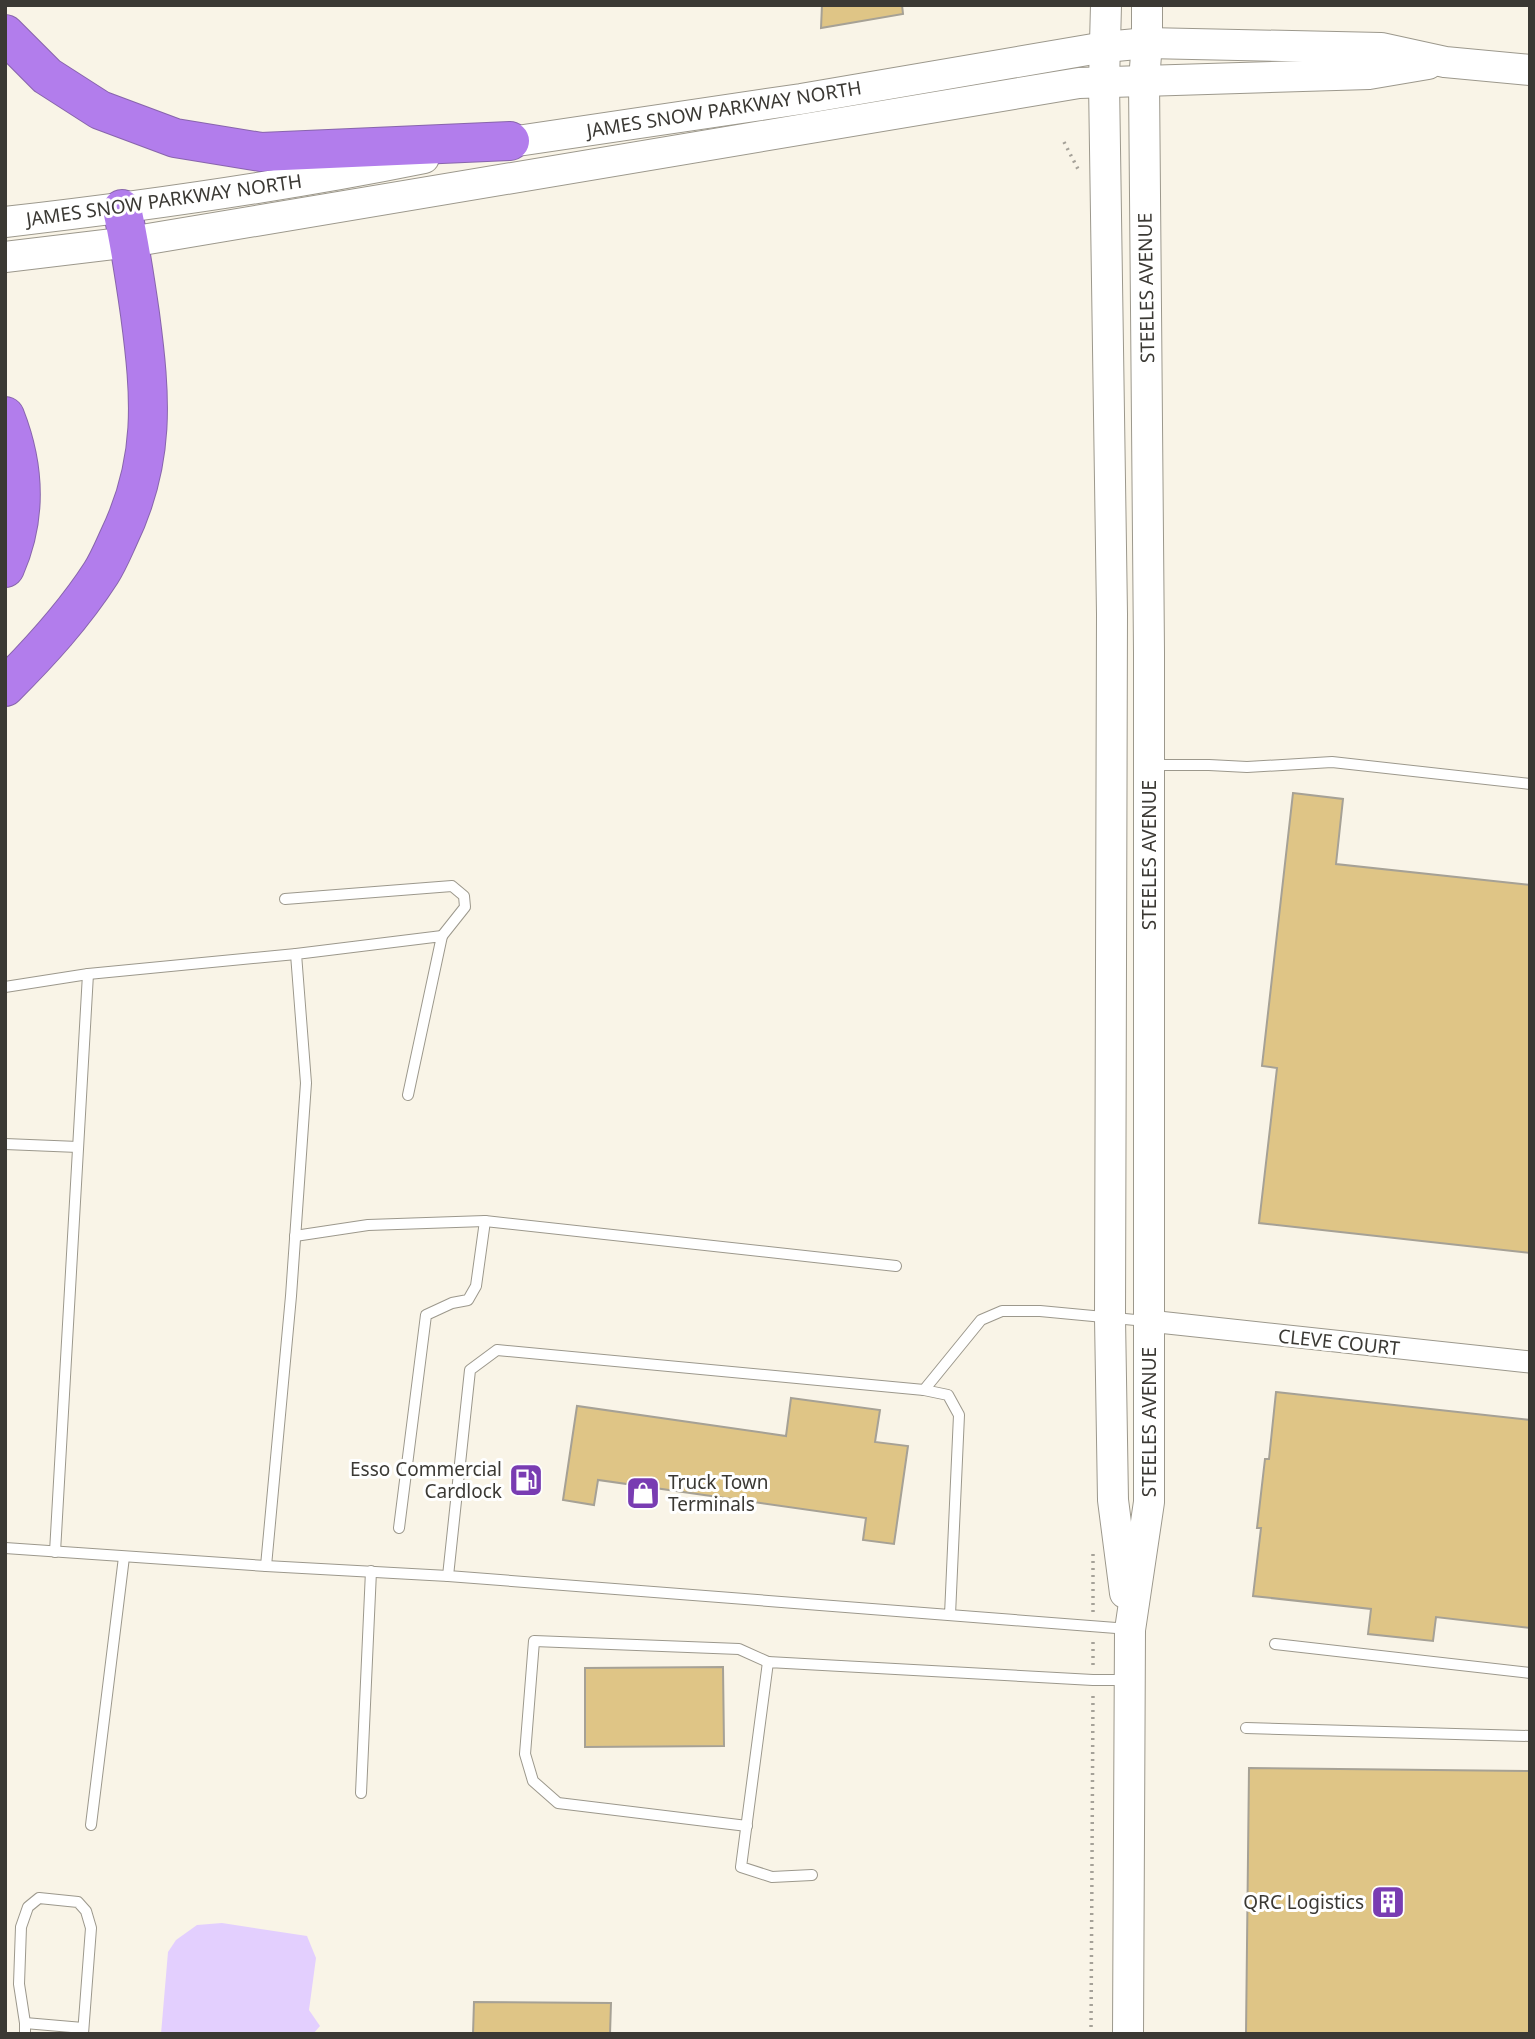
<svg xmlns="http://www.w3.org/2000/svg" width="1535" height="2039" font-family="'Noto Sans',sans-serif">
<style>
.water{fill:#e3cffe}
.building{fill:#dfc586;stroke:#a6a195;stroke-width:2}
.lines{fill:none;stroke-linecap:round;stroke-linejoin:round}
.service-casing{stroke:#9c988c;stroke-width:12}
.minor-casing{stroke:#9c988c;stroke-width:23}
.secondary-casing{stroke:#9c988c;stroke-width:32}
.motorway-casing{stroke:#8865ac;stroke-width:40}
.path{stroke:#a5a198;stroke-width:3.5;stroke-dasharray:2 5;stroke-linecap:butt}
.service{stroke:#fff;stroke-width:10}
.minor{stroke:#fff;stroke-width:21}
.secondary{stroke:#fff;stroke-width:30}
.motorway{stroke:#b27dec;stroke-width:38}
.labels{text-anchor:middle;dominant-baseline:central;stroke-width:6;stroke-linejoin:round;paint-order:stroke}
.street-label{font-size:19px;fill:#3b3934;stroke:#fff}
.poi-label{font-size:19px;fill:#3b3934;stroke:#fff;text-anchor:end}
</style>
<rect width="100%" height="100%" fill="#f9f4e7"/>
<path class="water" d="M222,1923L307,1936L316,1958L309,2010L320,2026L313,2034H161L168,1952L176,1940L197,1925Z"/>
<g class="building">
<path d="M822,5H902L903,14L821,28Z"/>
<path d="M1293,793L1343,799L1336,864L1530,885V1253L1259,1223L1277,1068L1262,1066Z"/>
<path d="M1276,1392L1530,1420V1628L1436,1617L1433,1641L1368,1634L1371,1609L1253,1596L1261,1528H1257L1265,1459H1269Z"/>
<path d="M791,1398L880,1410L875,1442L908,1446L894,1544L863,1540L866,1518L598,1480L594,1505L563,1500L577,1406L786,1436Z"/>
<path d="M723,1667L724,1746L585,1747V1668Z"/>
<path d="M1249,1768L1530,1771V2034H1246Z"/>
<path d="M474,2002L611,2003L610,2034H473Z"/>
</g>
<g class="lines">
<g class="service-casing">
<g id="service">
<path d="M1152,765H1209L1247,767L1332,762L1530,784"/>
<path d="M285,899L452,886L464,896L465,907L442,936"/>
<path d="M5,987L88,974L296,954"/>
<path d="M5,1144L78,1147"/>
<path d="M295,1236L368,1225L485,1221L896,1266"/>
<path d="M924,1390L981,1320L1002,1311H1040L1146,1321"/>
<path d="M399,1528L426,1315L452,1303L468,1300L476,1286L485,1221"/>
<path d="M5,1548L266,1566L448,1576"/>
<path d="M55,1552L88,974"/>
<path d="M266,1566L291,1296L306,1083L296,954L442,936L408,1095"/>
<path d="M950,1615L959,1415L948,1395L924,1390L497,1350L470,1370L448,1576L1129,1629"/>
<path d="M1275,1644L1530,1673"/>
<path d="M1246,1728L1530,1736"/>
<path d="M361,1793L371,1571"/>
<path d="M91,1825L124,1557"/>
<path d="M747,1826L558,1803L533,1781L525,1754L534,1641L739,1649L768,1662"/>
<path d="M812,1875L772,1877L741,1867L768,1662L1093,1680H1127"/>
<path d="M25,2023L83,2028"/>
<path d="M25,2034V2023L19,1984L21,1927L28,1907L39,1898L78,1902L86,1911L91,1928L83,2034"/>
</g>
</g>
<g class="minor-casing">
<path id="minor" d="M1149,1321L1530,1362"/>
</g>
<g class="secondary-casing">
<g id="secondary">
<path d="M1106,5L1104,82L1112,614L1110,1318L1113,1500L1125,1593"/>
<path d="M490,145L801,99L1105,47L1147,43L1381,48L1445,62L1530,70"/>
<path d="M5,222C145,206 286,186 424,158"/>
<path d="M5,257L130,242L1079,83L1369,74L1428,64"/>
<path d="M1128,2034L1130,1630L1149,1502V653L1144,80L1147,43V5"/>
</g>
</g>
<g class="motorway-casing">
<g id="motorway">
<path d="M5,34L47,76L100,110L175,138L261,152L510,141"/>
<path d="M5,416C25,467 27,518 5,568"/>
<path d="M5,687C41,651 74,615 101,573C108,562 113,550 118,539C156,461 151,397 140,314C135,279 130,244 122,209"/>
</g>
</g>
<g class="path">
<path d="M1064,142L1079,171"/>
<path d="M1093,1612V1550"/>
<path d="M1093,1665V1641"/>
<path d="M1091,2034L1093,1693"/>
</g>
<use href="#service" class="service"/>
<use href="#minor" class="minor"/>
<use href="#secondary" class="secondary"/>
<use href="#motorway" class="motorway"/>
</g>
<defs>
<g id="fuel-square" transform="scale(1.75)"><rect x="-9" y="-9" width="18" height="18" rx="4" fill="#793cb2" stroke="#fff"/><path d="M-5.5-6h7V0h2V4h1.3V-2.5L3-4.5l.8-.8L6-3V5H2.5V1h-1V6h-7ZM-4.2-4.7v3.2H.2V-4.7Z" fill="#fff"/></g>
<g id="shop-square" transform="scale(1.75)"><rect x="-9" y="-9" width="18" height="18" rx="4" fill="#793cb2" stroke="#fff"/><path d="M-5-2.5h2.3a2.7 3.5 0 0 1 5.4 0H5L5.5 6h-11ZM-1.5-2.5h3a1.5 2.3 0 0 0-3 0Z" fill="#fff"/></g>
<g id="building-square" transform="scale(1.75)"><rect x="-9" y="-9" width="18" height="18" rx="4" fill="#793cb2" stroke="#fff"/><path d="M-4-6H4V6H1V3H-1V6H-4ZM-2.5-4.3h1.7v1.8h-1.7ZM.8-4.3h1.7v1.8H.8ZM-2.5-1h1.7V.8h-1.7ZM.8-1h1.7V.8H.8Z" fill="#fff"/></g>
</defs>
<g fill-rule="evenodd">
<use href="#fuel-square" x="526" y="1480"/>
<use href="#shop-square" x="643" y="1493"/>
<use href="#building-square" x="1388" y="1902"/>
</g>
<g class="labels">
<g class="street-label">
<text transform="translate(724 109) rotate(-9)">JAMES SNOW PARKWAY NORTH</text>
<text transform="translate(164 200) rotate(-8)">JAMES SNOW PARKWAY NORTH</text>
<text transform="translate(1146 288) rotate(-91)">STEELES AVENUE</text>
<text transform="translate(1149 855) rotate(-90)">STEELES AVENUE</text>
<text transform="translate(1339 1342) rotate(6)">CLEVE COURT</text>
<text transform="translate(1149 1422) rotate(-90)">STEELES AVENUE</text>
</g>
<g class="poi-label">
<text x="502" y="1469">Esso Commercial<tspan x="502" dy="22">Cardlock</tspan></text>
<text x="668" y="1482" text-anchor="start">Truck Town<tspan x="668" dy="22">Terminals</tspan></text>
<text x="1364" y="1902">QRC Logistics</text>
</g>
</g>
<rect width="1535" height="2039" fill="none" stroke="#3b3934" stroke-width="14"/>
</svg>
